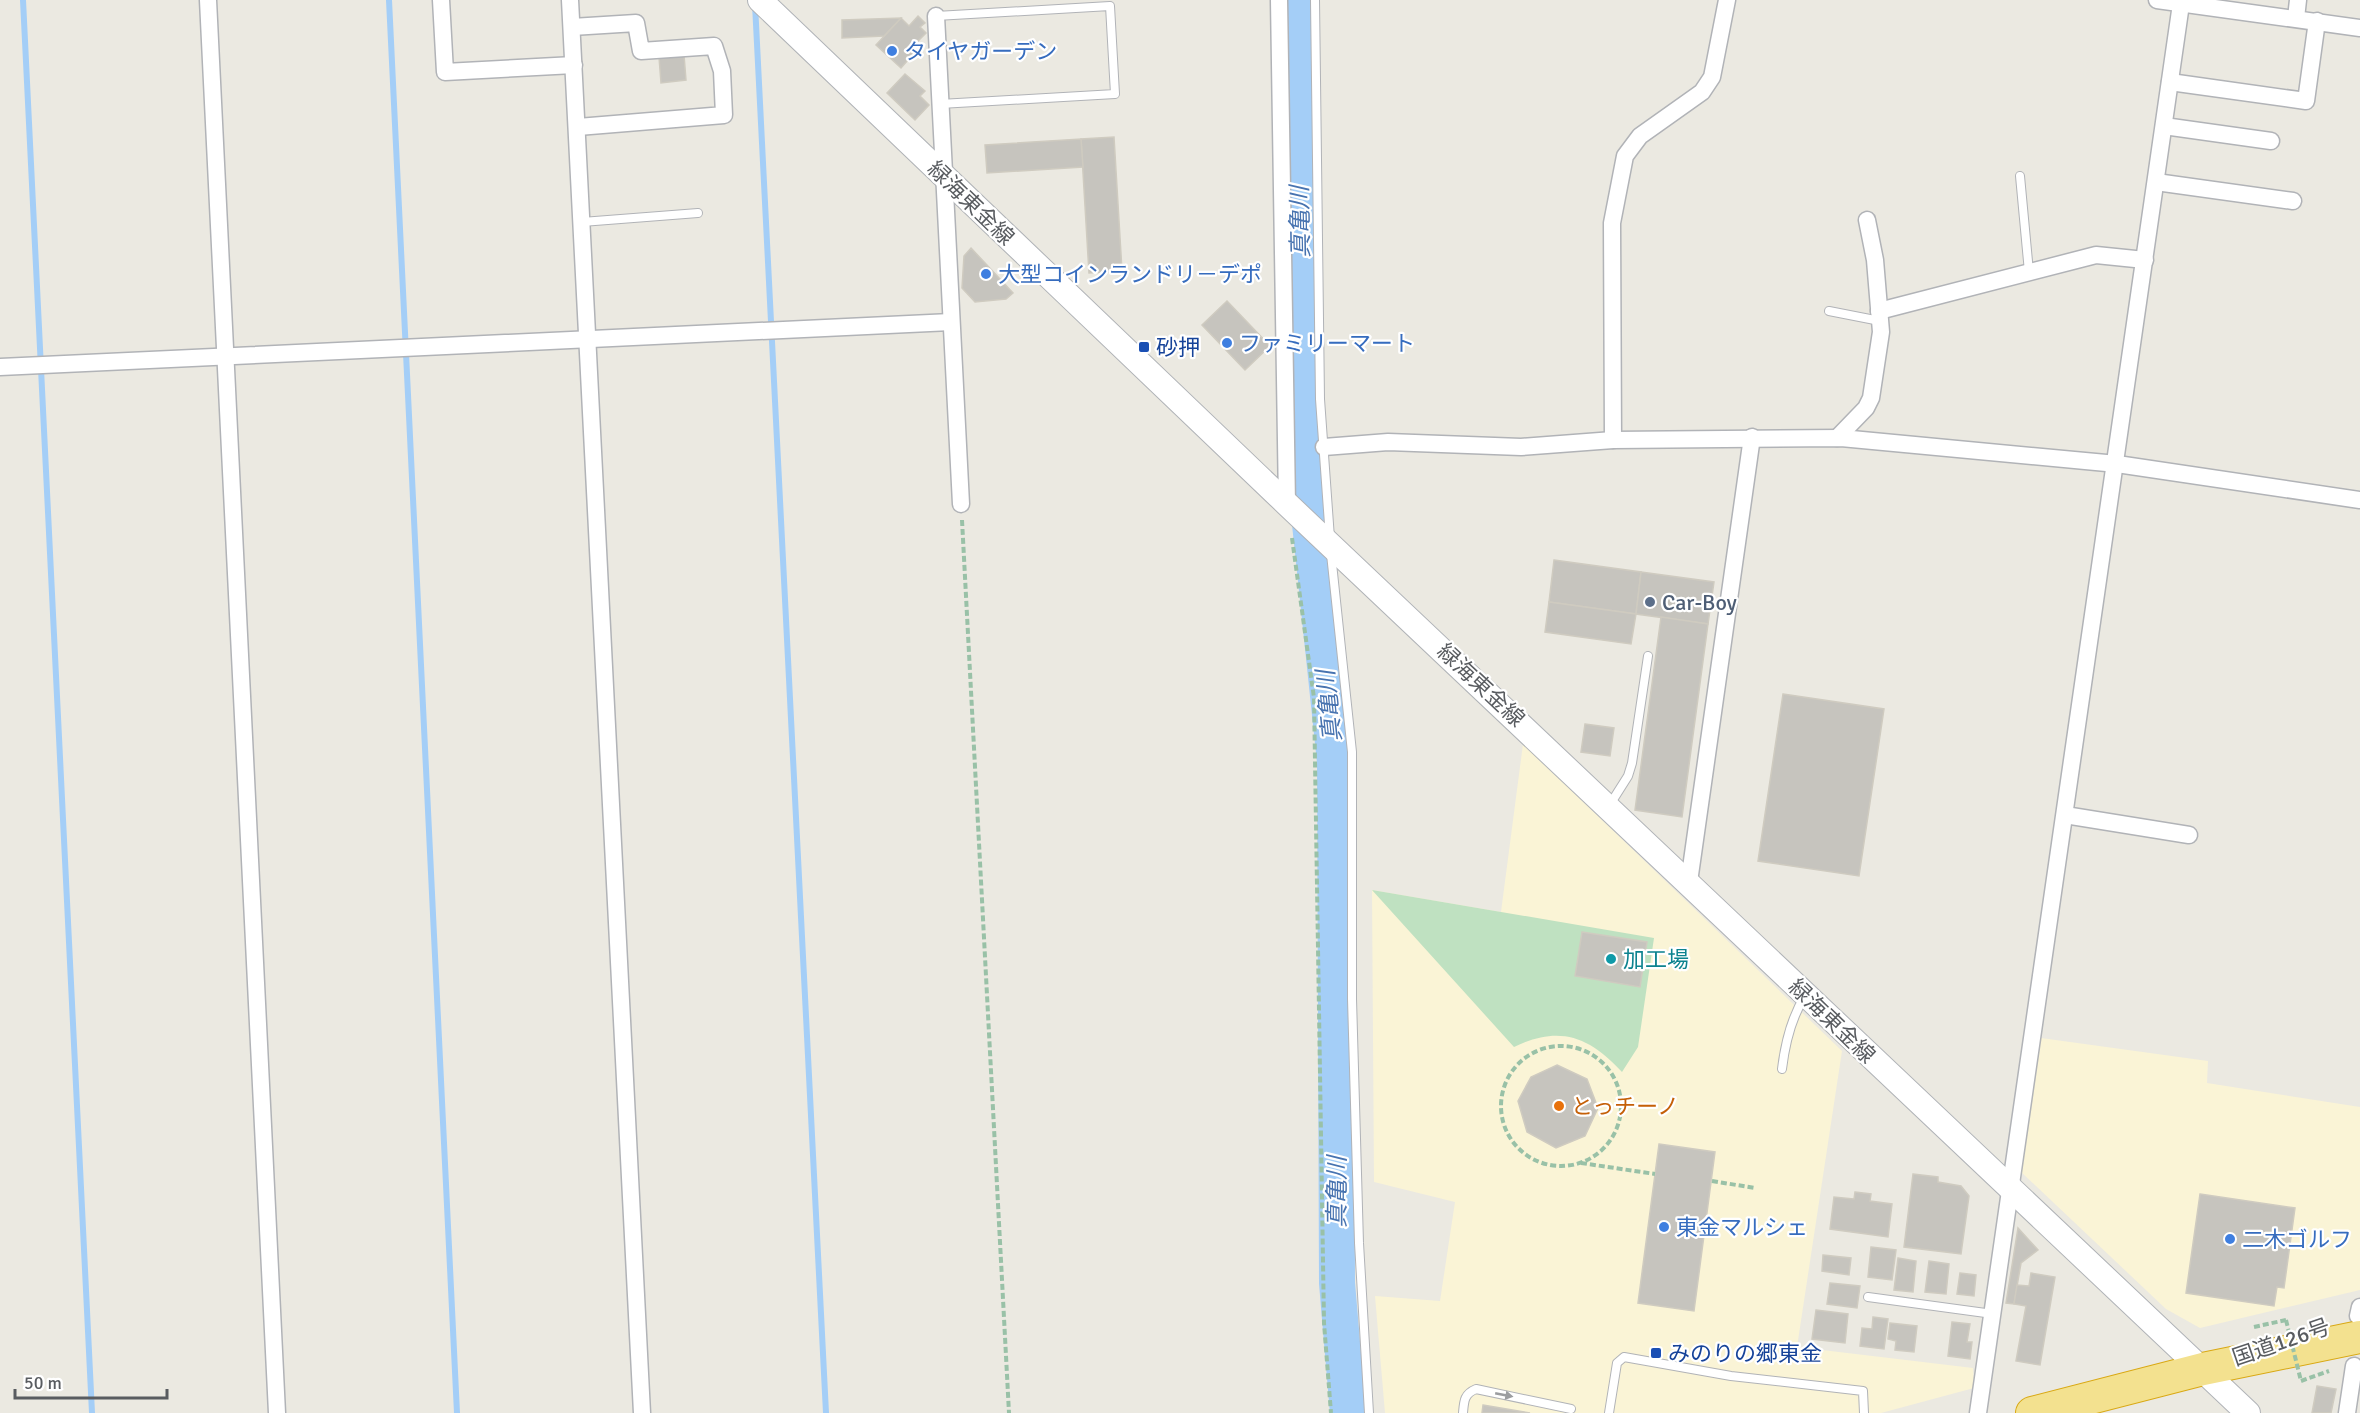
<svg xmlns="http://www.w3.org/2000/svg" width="2360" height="1413" font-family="Signika,'Noto Sans JP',sans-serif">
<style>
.commercial{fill:#faf4d6}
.green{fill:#bfe1c1}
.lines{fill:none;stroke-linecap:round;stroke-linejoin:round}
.stream{stroke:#a4cef7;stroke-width:6}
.river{stroke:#a4cef7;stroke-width:36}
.building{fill:#c6c4be;stroke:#cfcbc0;stroke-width:1.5}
.lane-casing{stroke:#b1b3b7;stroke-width:10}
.street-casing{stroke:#b1b3b7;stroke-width:19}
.secondary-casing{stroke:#b0b3b7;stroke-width:26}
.highway-casing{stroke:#d9a813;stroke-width:34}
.path{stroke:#99c1a7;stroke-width:4;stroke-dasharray:6 3;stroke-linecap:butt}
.lane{stroke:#fff;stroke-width:8}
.street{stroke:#fff;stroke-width:16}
.secondary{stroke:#fff;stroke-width:24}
.highway{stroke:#f3e18f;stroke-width:32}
.path-bridge{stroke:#99c1a7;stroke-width:4;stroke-dasharray:6 3;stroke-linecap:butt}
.oneway{fill:#9b9da0}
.shop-dot{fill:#3f7fe0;stroke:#fff;stroke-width:2}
.transit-dot{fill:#1a4fb4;stroke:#fff;stroke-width:2}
.service-dot{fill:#5c6f8a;stroke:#fff;stroke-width:2}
.culture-dot{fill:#0f9aa8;stroke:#fff;stroke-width:2}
.food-dot{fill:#e8710a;stroke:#fff;stroke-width:2}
.labels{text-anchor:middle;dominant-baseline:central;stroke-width:4.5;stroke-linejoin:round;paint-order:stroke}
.shop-label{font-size:22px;fill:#366cbe;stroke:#fff;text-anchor:start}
.street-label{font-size:22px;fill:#595c60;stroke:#fff}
.transit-label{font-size:22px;fill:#164399;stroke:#fff;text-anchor:start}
.service-label{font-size:22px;fill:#4e5e75;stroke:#fff;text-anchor:start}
.culture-label{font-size:22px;fill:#0d838f;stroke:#fff;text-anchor:start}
.food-label{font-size:22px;fill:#c56008;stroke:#fff;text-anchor:start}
.water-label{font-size:24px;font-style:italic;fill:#4773b0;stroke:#fff}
</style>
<rect width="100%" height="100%" fill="#ebe9e1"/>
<g class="commercial">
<path d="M1523,744L1842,1051L1797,1347L1973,1368L1974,1388L1881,1413H1385L1375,1296L1440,1301L1455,1202L1374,1182L1372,890L1501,912Z"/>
<path d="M2041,1038L2208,1061L2207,1083L2360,1107V1290L2200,1328L2166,1309L2019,1170Z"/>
</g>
<path class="green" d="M1372,890L1654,938L1638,1047L1622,1072C1589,1036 1559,1025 1514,1047Z"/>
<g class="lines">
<g class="stream">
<path d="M23,0L92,1413"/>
<path d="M389,0L457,1413"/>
<path d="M755,4L826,1413"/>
</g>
<path class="river" d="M1297,0L1303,457L1335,762L1337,1283L1348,1413"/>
</g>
<g class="building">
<path d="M918,16L925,23L920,27L926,33L910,49L914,53L901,68L876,45L901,18L909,26Z"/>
<path d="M901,18L884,36L842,38V20Z"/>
<path d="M684,55L686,80L661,83L659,57Z"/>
<path d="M905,74L925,91L920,96L929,105L915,120L887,93Z"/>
<path d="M1114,137L1122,271L1089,273L1081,139Z"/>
<path d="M1081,139L1083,167L987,173L985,145Z"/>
<path d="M971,248L1013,293L1006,299L975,302L962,288L964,256Z"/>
<path d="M1227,301L1270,346L1245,370L1202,325Z"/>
<path d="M1554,560L1641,572L1636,614L1549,602Z"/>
<path d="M1641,572L1714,582L1708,624L1636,614Z"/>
<path d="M1549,602L1636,614L1631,644L1545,632Z"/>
<path d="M1661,617L1708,624L1682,817L1635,810Z"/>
<path d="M1783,694L1884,709L1859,876L1758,861Z"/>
<path d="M1585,724L1614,728L1610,756L1581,752Z"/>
<path d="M1582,932L1647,942L1640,987L1575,976Z"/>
<path d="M1557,1065L1587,1079L1598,1108L1585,1136L1556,1148L1527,1132L1518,1101L1531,1077Z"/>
<path d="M1659,1144L1715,1152L1694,1311L1638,1303Z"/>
<path d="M1913,1174L1938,1177V1182L1961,1186L1969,1196L1961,1254L1904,1247Z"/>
<path d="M1855,1192L1871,1194L1870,1201L1892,1204L1888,1237L1830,1229L1834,1197L1854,1199Z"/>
<path d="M2200,1194L2295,1208L2284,1288L2277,1287L2274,1306L2186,1293Z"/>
<path d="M2018,1228L2038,1250L2021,1263L2014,1304L2006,1303Z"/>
<path d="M1871,1247L1896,1250L1892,1280L1868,1277Z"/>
<path d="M1823,1255L1851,1258L1849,1275L1822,1271Z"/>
<path d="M1898,1258L1916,1261L1913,1292L1894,1290Z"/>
<path d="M1929,1261L1949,1264L1946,1294L1925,1292Z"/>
<path d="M1960,1273L1976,1275L1974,1296L1957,1294Z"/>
<path d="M2031,1273L2055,1277L2040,1365L2016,1361L2026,1306L2014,1304L2017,1285L2029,1286Z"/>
<path d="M1830,1283L1860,1286L1857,1308L1827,1304Z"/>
<path d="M1816,1310L1848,1314L1845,1343L1812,1339Z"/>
<path d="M1873,1317L1888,1319L1884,1349L1860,1346L1862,1328L1872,1329Z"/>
<path d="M1952,1322L1970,1324L1967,1342H1972L1970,1359L1948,1356Z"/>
<path d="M1890,1323L1917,1326L1914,1352L1895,1350L1896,1341L1888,1339Z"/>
<path d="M2317,1386L2336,1389L2331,1413H2312Z"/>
<path d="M1483,1405L1530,1413H1482Z"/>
</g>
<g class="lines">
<g class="lane-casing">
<g id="lane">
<path d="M1315,0L1320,399L1330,538"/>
<path d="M936,16L1110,6L1115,94L940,104"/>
<path d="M2020,176L2029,272"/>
<path d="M582,222L698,213"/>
<path d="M1829,311L1880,321"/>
<path d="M1331,554L1352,752V999L1359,1243L1369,1413"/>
<path d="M1609,806L1628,776L1632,763L1648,656"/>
<path d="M1782,1069C1785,1044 1791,1018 1805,996"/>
<path d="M1868,1297L1993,1314"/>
<path d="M1463,1413C1464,1401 1464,1394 1476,1389L1571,1409"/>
<path d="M1609,1413L1617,1363L1624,1357L1731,1376L1863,1391L1864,1413"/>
</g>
</g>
<g class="street-casing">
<g id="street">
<path d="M208,0L277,1413"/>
<path d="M441,0L445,72L574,65"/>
<path d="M570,0L642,1413"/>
<path d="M1279,0L1287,504"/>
<path d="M2157,0L2360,28"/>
<path d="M936,16L961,504"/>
<path d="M2296,18L2298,0"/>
<path d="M572,27L636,23L641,51L714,46L722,71L724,115L578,127"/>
<path d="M2170,82L2306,101L2317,21"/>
<path d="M2164,126L2271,141"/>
<path d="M2156,182L2293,201"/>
<path d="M1879,311L2096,255L2145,260"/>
<path d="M0,367L951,322"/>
<path d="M1837,438L1866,408L1871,398L1881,332L1875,260L1867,220"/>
<path d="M1613,440L1612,223L1625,156L1640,136L1702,92L1712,77L1727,0"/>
<path d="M1324,447L1388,442L1521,447L1613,440L1841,438L2117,464L2360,500"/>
<path d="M2065,815L2189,835"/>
<path d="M1689,882L1752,437"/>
<path d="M2358,1316L2360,1307"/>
<path d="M1978,1413L2181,4"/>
<path d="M2347,1413L2354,1366"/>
</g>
</g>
<g class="secondary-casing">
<path id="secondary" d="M760,0L1287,504L2248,1413"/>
</g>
<g class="highway-casing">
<path id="highway" d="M2032,1413L2203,1369L2360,1337"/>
</g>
<g class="path">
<path d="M962,520L1009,1413"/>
<path d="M1292,538L1314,698L1324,1323L1331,1413"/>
<circle cx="1561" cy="1106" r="60"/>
<path d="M1581,1163L1655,1174"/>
<path d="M1712,1181L1755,1188"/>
<path d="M2254,1327L2286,1320"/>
<path d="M2301,1381L2329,1371"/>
</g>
<use href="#lane" class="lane"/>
<use href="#street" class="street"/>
<use href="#secondary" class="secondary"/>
<use href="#highway" class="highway"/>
<path class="path-bridge" d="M2286,1320L2301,1381"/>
</g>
<defs><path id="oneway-solid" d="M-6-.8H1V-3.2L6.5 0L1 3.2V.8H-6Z" transform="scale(1.5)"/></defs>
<use class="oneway" href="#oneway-solid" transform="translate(1504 1395) rotate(11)"/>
<g class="shop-dot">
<circle cx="892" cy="51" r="6"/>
<circle cx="986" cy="274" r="6"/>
<circle cx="1227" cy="343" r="6"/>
<circle cx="1664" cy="1227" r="6"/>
<circle cx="2230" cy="1239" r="6"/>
</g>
<g class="transit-dot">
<rect x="1138" y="341" width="12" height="12" rx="3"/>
<rect x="1650" y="1347" width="12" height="12" rx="3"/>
</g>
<circle class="service-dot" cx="1650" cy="602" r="6"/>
<circle class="culture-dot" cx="1611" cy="959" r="6"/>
<circle class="food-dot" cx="1559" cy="1106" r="6"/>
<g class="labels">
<g class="shop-label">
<text x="904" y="51">タイヤガーデン</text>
<text x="998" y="274">大型コインランドリ－デポ</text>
<text x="1239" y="343">ファミリーマート</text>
<text x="1676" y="1227">東金マルシェ</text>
<text x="2242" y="1239">二木ゴルフ</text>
</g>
<g class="street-label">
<text transform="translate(971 203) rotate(44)">緑海東金線</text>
<text transform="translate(1481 685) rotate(43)">緑海東金線</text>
<text transform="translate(1832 1021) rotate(44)">緑海東金線</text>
<text transform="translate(2281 1342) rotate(-19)">国道126号</text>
</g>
<g class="transit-label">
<text x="1156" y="347">砂押</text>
<text x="1668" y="1353">みのりの郷東金</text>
</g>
<g class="service-label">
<text x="1662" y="602">Car-Boy</text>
</g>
<g class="culture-label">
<text x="1623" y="959">加工場</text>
</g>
<g class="food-label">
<text x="1571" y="1106">とっチーノ</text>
</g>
<g class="water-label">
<text transform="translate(1300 222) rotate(-91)">真亀川</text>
<text transform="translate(1329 706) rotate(-96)">真亀川</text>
<text transform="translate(1337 1192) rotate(-90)">真亀川</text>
</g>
</g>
<path d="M15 1389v9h152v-9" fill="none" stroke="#595c60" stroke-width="3"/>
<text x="24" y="1389" font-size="18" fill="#595c60" stroke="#ffffff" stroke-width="4.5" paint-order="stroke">50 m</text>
</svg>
